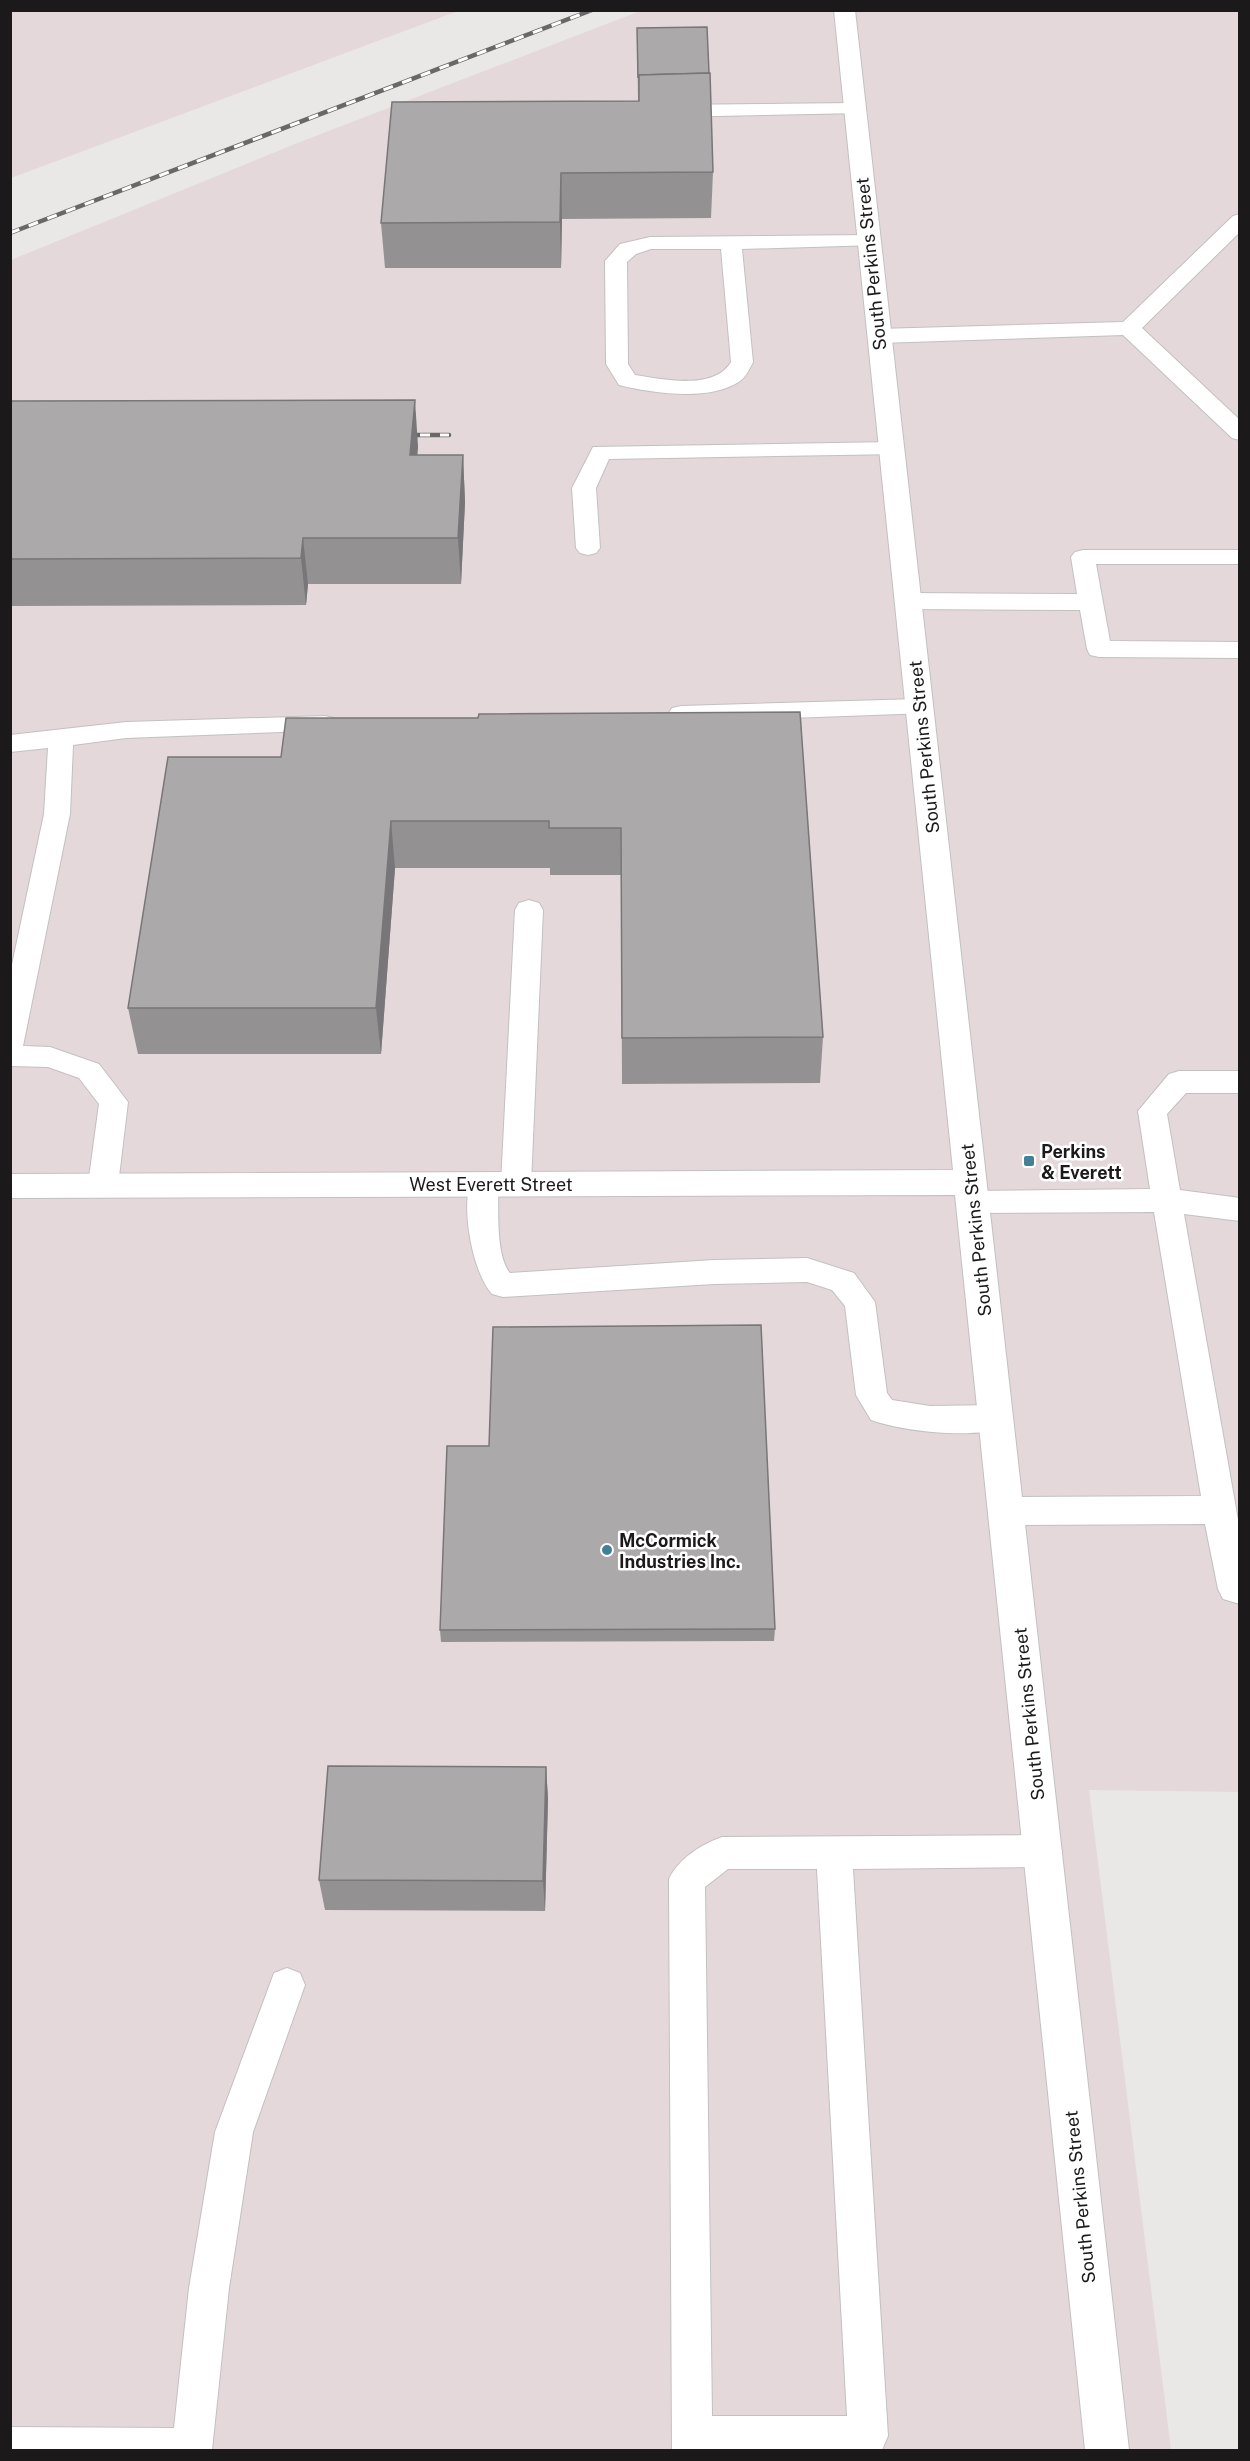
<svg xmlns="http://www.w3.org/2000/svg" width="1250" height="2461" font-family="'Public Sans',sans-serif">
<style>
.built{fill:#e4d8da}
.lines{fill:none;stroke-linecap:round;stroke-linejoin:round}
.lane-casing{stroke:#c3c0c0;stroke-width:2}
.street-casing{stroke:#c3c0c0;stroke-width:2}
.lane{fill:#fff;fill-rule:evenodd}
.street{fill:#fff;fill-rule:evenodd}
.rail-casing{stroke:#696767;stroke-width:4.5}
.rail{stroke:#fff;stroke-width:3;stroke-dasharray:10;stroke-linecap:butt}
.wall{fill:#949193}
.shaded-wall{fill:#787678}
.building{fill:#aca9ab;stroke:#787678;stroke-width:1.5}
.poi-dot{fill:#418095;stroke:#fff;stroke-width:2}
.labels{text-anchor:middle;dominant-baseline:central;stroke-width:5;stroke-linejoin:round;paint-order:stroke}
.street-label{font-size:18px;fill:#1b1919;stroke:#fff}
.poi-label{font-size:18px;font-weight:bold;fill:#1b1919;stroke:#fff;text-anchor:start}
</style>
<rect width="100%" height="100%" fill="#eae7e7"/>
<g class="built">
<path d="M11,10H458V11L11,178Z"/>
<path d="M640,11H1239V1792L1089,1790L1171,2450H11V260L295,144Z"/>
</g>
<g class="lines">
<g class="lane-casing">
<g id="lane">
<path d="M854,103L861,105L864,109L861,113L671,117L664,115L661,111L664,107L671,105Z"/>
<path d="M1240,214V232L1142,328L1240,420V440L1232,438L1123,335L879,343L871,341L868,336L871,331L879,329L1123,322L1233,216Z"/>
<path d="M869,235L876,237L880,241L876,245L742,249L753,362C750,368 746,377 740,381C711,402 651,393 619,385L606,364L605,261L620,244L650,237ZM651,249H721L731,362C714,391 662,379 635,375L628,364L627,262L636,254Z"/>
<path d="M892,442L900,444L904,449L900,454L609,459L596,488L600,548L596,553L588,555L580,553L576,548L572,488L593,447Z"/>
<path d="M1083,550H1240V564H1096L1110,641L1240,642V658L1099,657L1090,655L1087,649L1080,610L907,609L898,606L895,601L898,596L907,593L1077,594L1071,557L1075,552Z"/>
<path d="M919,699L928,701L932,707L928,713L681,722L672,720L668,714L672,708L681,706Z"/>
<path d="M325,716L334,718L338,724L334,730L126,738L73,745L70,814L23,1046L50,1047L99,1064L128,1102L118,1185L113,1193L103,1196L93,1193L88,1185L99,1104L79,1078L48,1067L10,1066V974L44,814L48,748L10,752V735L126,722Z"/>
<path d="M529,900L539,903L543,910L531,1184L526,1192L516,1195L506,1192L501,1184L515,910L519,903Z"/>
<path d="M1179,1071H1240V1093H1186L1167,1114L1180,1190L1240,1198V1221L1184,1214L1240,1531V1604L1223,1599L1218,1589L1205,1524L1007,1525L996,1521L991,1511L996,1501L1007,1497L1201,1496L1154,1212L973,1213L962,1210L958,1202L962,1194L973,1191L1150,1189L1138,1111L1169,1074Z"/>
<path d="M483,1173L493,1176L498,1184C499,1207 495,1255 510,1273L714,1260L807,1258L854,1273L875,1302L887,1393L892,1400L930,1406L997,1405L1008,1409L1013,1418L1008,1427C974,1439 905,1432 871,1420L856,1395L845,1306L832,1290L807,1282L714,1284L503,1297L492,1294C472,1272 459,1202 473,1176Z"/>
<path d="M1044,1835L1057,1839L1062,1851L1057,1863L1044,1867L853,1869L888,2436L882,2450H672L669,1879C678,1859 702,1844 722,1837ZM728,1869H817L847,2416H712L705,1887Z"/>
<path d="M287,1968L300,1973L305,1985L253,2132L229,2288L212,2450H10V2427L174,2428L189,2288L215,2132L274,1973Z"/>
</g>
</g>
<g class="street-casing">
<path id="street" d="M834,10H855L1129,2450H1085L955,1195L10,1198V1174L953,1170Z"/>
</g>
<use href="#lane" class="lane"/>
<use href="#street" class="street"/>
<g class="rail-casing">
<g id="rail">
<path d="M10,233L592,10"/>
<path d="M400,435H449"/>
</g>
</g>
<use href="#rail" class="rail"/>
</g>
<g class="wall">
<path d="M637,28L713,172L711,218L562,219L561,268H385L381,223L638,101Z"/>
<path d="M10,401L418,446L417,455H463L465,502L461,584H308L306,605L10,606Z"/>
<path d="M800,712L823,1037L820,1083L622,1084L621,875H550V868H395L381,1054H138L128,1008L281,757L478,718Z"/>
<path d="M775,1629L774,1641L441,1642L440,1630Z"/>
<path d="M546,1767L548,1799L545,1911L325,1910L319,1880Z"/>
</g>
<g class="shaded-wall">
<path d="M561,173L562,219L561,268L560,222Z"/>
<path d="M415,400L418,446L414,502L410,455Z"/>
<path d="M463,455L465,502L461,584L458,538Z"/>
<path d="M303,538L308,584L306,605L301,558Z"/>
<path d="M391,821L395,868L381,1054L376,1008Z"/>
<path d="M546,1767L548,1799L545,1911L543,1881Z"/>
</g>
<g class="building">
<path d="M707,27L709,73L639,75L638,78L637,28Z"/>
<path d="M710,73L713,172L561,173L560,222L381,223L392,102L639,101V75Z"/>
<path d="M415,400L410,455H463L458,538H303L301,558L10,559V401Z"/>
<path d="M800,712L823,1037L622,1038L621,828H549V821H391L376,1008H128L168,757H281L286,718H478L479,714Z"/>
<path d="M761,1325L775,1629L440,1630L447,1446H489L493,1327Z"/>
<path d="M328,1766L546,1767L543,1881L319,1880Z"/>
</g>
<g class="poi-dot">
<rect x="1023" y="1155" width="12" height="12" rx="3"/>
<circle cx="607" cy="1550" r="6"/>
</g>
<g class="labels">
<g class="street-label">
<text transform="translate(871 264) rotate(-96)">South Perkins Street</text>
<text transform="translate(924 747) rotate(-96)">South Perkins Street</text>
<text x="491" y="1184">West Everett Street</text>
<text transform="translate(976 1230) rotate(-96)">South Perkins Street</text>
<text transform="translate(1029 1714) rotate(-96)">South Perkins Street</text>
<text transform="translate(1080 2197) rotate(-96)">South Perkins Street</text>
</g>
<g class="poi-label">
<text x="1041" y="1151">Perkins<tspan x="1041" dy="21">&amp; Everett</tspan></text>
<text x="619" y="1540">McCormick<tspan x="619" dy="21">Industries Inc.</tspan></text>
</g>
</g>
<rect width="1250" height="2461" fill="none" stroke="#1b1919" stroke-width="24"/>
</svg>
